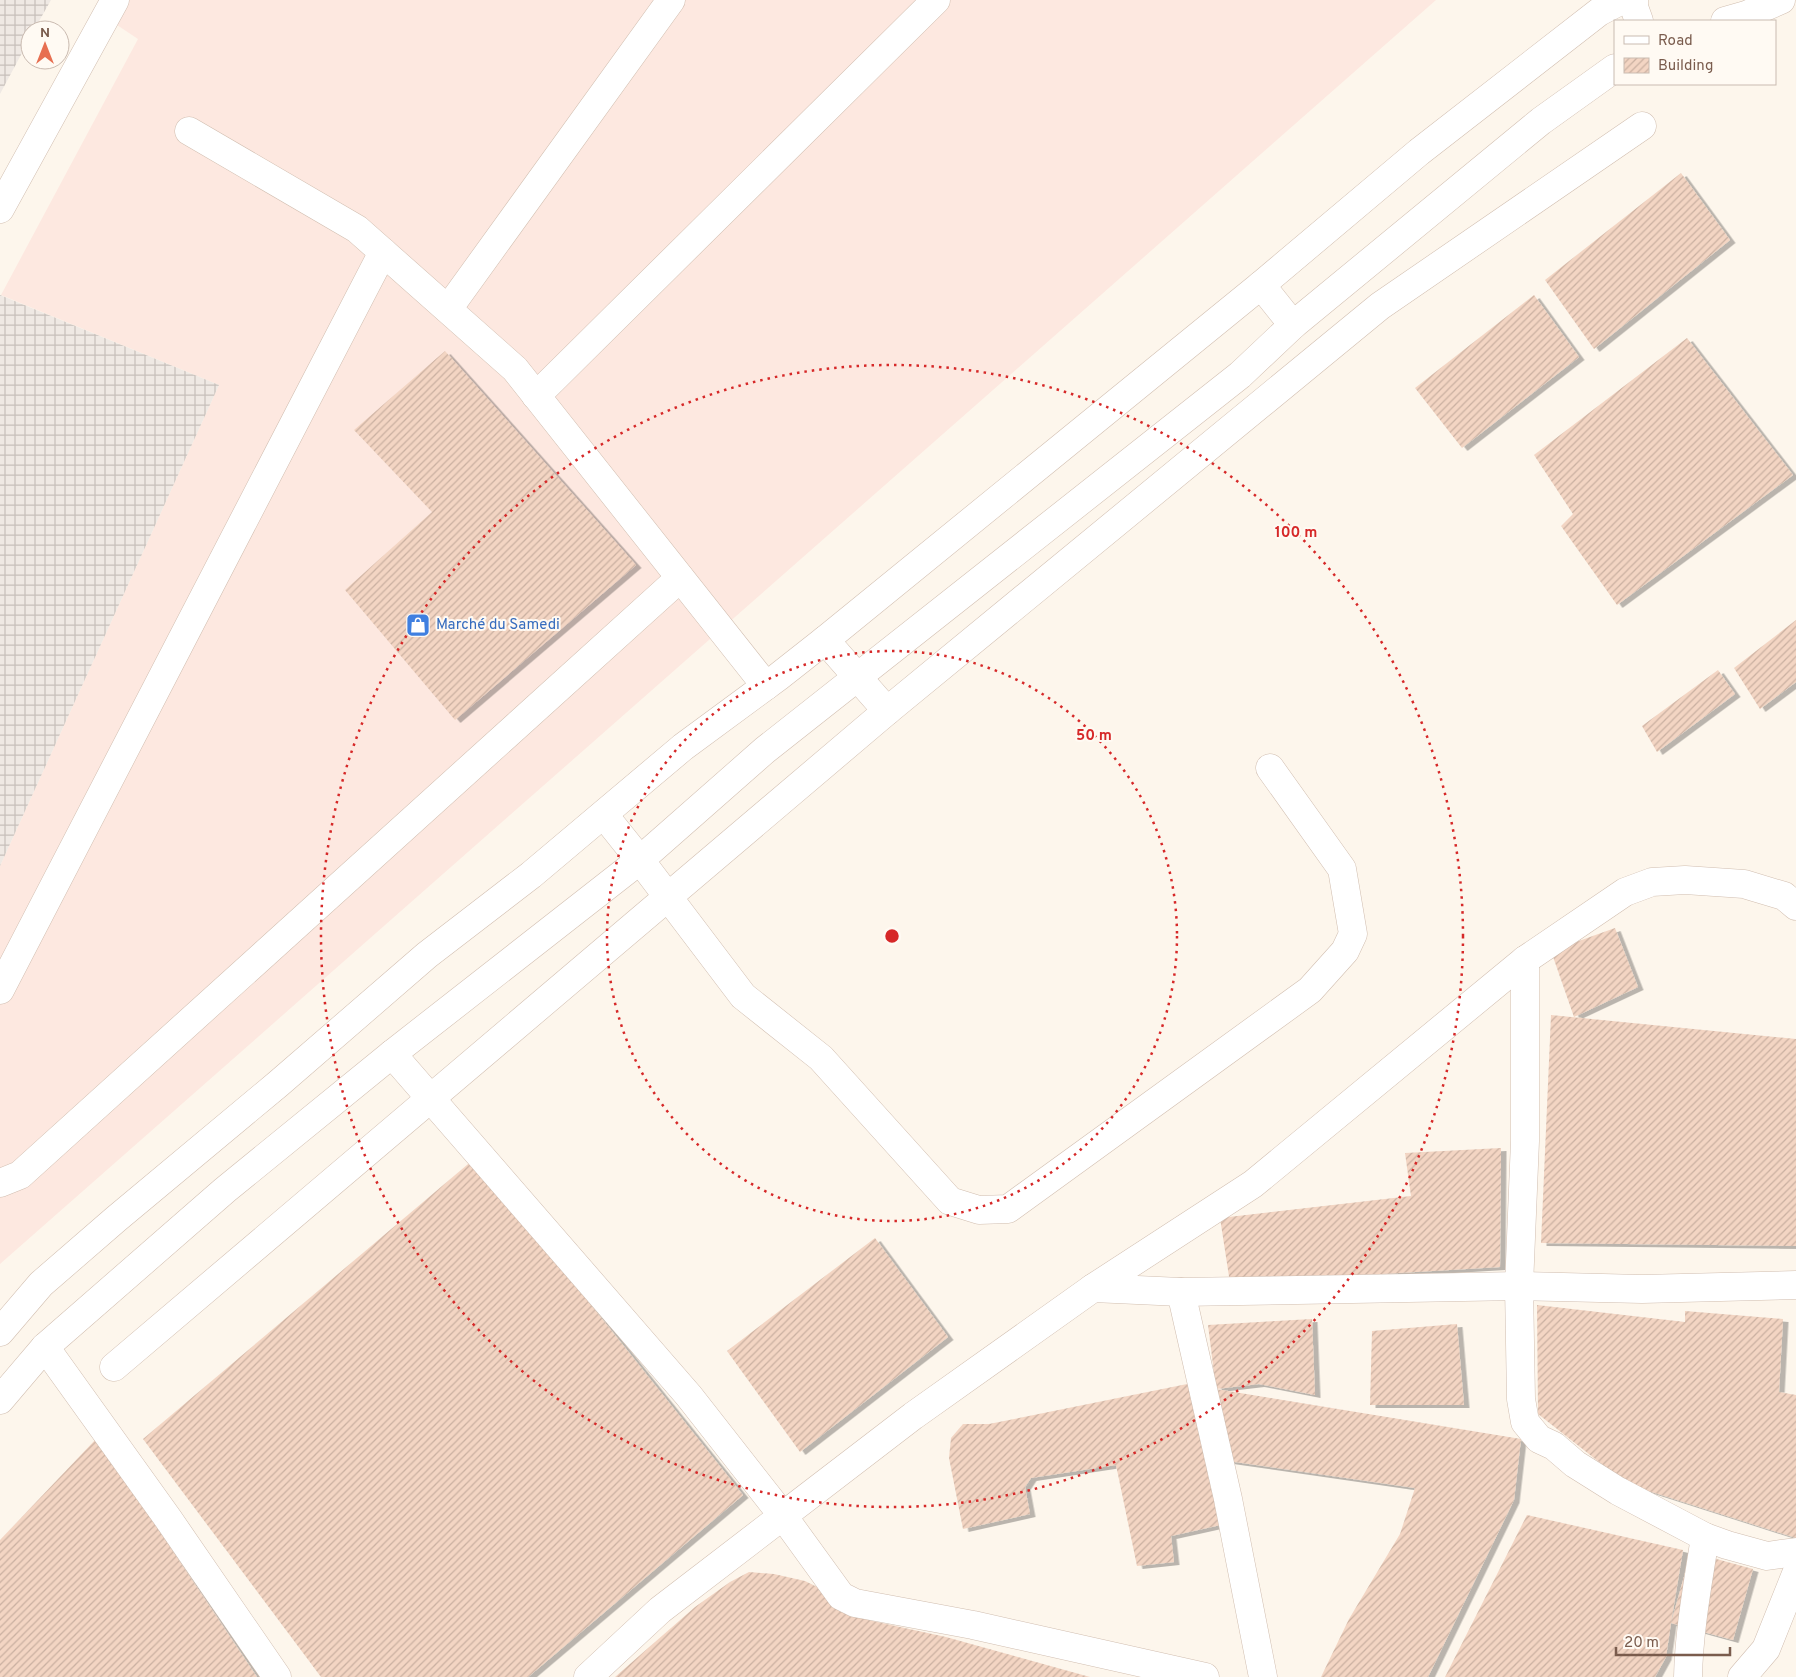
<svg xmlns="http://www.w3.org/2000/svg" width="1796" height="1677" font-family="Overpass,sans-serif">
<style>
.commercial{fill:#fde8e0}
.industrial{fill:url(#industrial-grid)}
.building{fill:url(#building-hatch);filter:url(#shadow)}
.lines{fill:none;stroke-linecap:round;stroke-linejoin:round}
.minor-casing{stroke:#d1beb0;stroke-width:29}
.minor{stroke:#fff;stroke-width:28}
.ring{fill:none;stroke:#d62828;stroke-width:2.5;stroke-dasharray:2.5 5}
.labels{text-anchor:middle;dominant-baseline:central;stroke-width:4;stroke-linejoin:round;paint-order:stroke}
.shop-label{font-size:15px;fill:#366cbe;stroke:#fffaf3;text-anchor:start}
.centre{fill:#d62828;stroke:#fffaf3;stroke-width:2.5}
.ring-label{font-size:15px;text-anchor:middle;font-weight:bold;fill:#d62828;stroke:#fffaf3;stroke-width:4;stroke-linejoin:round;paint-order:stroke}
</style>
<defs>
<pattern id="industrial-grid" width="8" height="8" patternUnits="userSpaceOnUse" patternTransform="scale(1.25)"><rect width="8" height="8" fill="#efe9e4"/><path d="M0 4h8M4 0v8" fill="none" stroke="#c7c0bb"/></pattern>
<pattern id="building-hatch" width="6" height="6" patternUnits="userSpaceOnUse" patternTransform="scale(1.25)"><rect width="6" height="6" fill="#f3d5c3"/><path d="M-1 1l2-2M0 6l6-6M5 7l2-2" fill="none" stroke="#cab0a1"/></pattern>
<filter id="shadow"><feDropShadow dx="5.5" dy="3" stdDeviation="0" flood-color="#0004"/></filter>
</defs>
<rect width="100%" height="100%" fill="#fdf6ec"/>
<path class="commercial" d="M122,0H1436L0,1264V866L219,385L1,295L138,39L111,21Z"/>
<g class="industrial">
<path d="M0,0H51L34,30H30V38L0,94Z"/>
<path d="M0,295L219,385L0,866Z"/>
</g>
<g class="building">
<path d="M1681,173L1730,240L1594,349L1545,280Z"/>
<path d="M1534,295L1579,357L1462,448L1415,388Z"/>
<path d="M1687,338L1793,475L1617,605L1561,526L1573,514L1534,455Z"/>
<path d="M445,351L636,565L455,720L345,590L432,512L354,430Z"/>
<path d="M1796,620V682L1760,709L1734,668Z"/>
<path d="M1718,670L1735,694L1657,752L1642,726Z"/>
<path d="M1615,928L1638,987L1574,1017L1551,951Z"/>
<path d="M1551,1015L1796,1039V1246L1541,1243Z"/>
<path d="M1501,1148L1500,1267L1230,1283L1220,1218L1411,1196L1405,1153Z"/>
<path d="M474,1159L743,1495L528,1677H321L143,1439Z"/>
<path d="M875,1238L948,1337L800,1452L727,1351Z"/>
<path d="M1537,1305L1685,1322V1311L1783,1319L1779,1392L1796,1395V1538L1627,1484L1538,1414Z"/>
<path d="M1312,1319L1315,1395L1259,1384L1216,1389L1208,1325Z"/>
<path d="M1457,1324L1464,1405H1370L1372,1331Z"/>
<path d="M1197,1382L1225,1524L1171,1536L1174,1562L1137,1566L1116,1465L1031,1478L1025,1487L1030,1514L963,1529L949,1458L951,1438L963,1424H989Z"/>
<path d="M1216,1389L1521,1439L1514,1500L1428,1677H1321L1349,1619L1400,1534L1415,1488L1228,1461Z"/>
<path d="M97,1438L257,1677H0V1540Z"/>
<path d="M1527,1515L1683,1550L1671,1623L1691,1552L1753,1569L1733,1640L1671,1623L1666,1657L1655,1677H1445Z"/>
<path d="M749,1572L774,1574L805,1581L843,1600L868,1620L946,1637L1090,1677H615L695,1607L730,1582Z"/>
</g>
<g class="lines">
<g class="minor-casing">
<g id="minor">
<path d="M1634,0V7L1639,21"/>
<path d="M1725,21L1746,15L1781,0"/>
<path d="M189,131L357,229L515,369L766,686"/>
<path d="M0,209L115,0"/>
<path d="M1261,285L1293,325"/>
<path d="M448,309L671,0"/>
<path d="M536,396L936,0"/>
<path d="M825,640L887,711"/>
<path d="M604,815L640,860L743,996L821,1058L950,1201L979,1210L1008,1209L1310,990L1345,951L1353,934L1342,869L1270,768"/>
<path d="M1525,960V1141L1519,1286L1521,1399L1525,1422L1539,1439L1554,1446L1575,1464L1618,1491L1705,1537L1727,1545L1767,1556L1796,1552"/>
<path d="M0,990L383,252"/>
<path d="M392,1054L689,1396L783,1516L841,1596L855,1603L973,1625L1205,1677"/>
<path d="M0,1183L20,1175L680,578"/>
<path d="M1093,1288L1253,1184L1525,960L1625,892L1652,882L1685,880L1744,884L1784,896L1796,906"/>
<path d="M1181,1292L1228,1499L1263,1677"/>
<path d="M0,1332L41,1284L116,1219L278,1084L427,955L531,875L683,747L778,677L825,640L1261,285L1419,152L1599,12L1622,0"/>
<path d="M45,1347L169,1520L277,1677"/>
<path d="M114,1367L887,711L1380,306L1642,126"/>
<path d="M0,1400L45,1347L225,1190L392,1054L640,860L765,750L1240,375L1293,325L1541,121L1615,68"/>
<path d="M588,1677L660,1610L913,1416L1093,1288L1181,1292L1519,1286L1642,1289L1796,1285"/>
<path d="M1688,1677C1689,1630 1698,1583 1705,1537"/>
<path d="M1742,1677L1766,1649L1796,1574"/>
</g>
</g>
<use href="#minor" class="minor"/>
</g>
<g class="ring">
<circle cx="892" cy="936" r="285"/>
<circle cx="892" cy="936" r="571"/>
</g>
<defs>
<g id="shop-square" transform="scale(1.25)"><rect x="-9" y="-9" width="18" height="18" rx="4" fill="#3f7fe0" stroke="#fffaf3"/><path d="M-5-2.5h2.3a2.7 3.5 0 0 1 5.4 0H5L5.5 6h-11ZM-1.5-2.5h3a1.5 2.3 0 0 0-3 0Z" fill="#fff"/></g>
</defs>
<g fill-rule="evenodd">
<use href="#shop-square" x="418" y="625"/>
</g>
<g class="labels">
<g class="shop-label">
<text x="436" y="625">Marché du Samedi</text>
</g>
</g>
<circle cx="892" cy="936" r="8" class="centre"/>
<g class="ring-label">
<text x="1296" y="537">100 m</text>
<text x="1094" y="740">50 m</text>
</g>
<rect x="1614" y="20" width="162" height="65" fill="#fffaf3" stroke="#cabbb1"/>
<rect x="1624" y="36" width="25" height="8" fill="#ffffff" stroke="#cabbb1"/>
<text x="1658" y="45" font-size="15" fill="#7a5c4d">Road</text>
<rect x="1624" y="58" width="25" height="15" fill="url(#building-hatch)" stroke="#cabbb1"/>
<text x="1658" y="70" font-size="15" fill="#7a5c4d">Building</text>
<g transform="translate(45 45)"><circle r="24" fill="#fffaf3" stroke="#cabbb1"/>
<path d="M0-4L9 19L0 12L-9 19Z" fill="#e76f51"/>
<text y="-8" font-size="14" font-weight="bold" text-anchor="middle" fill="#7a5c4d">N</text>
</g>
<path d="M1616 1647v8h114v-8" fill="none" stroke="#7a5c4d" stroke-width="2.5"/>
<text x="1624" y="1647" font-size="15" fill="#7a5c4d" stroke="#fffaf3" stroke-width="4" paint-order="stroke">20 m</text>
</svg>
